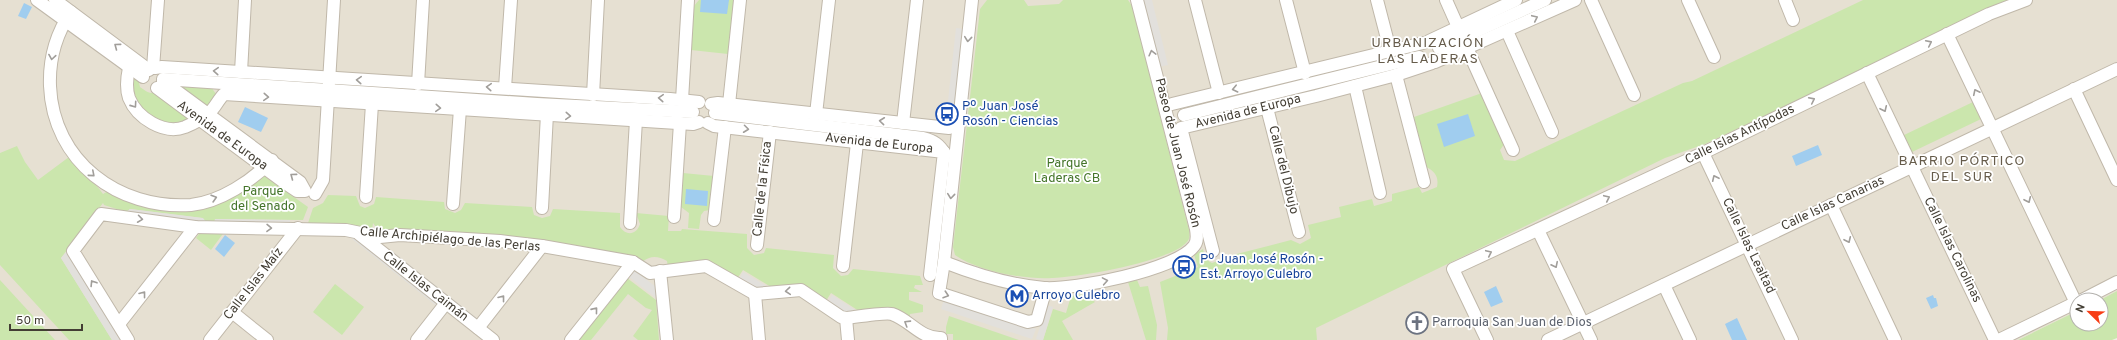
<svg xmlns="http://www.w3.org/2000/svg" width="2117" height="340" font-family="Overpass,sans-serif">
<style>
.residential{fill:#e6e0d2}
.green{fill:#cbe6ad}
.parking{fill:#e2e0dc}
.water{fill:#a0cdef}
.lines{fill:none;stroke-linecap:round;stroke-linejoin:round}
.minor-casing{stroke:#c0b8aa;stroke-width:14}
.minor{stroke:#fff;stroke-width:12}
.oneway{stroke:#a19e9a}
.labels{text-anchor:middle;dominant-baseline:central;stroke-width:3.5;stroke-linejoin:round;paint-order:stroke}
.transit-label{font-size:13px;fill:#164399;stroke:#fff;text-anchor:start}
.street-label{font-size:13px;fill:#433e34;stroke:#fff}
.park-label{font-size:13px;fill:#437429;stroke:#fff}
.worship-label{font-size:13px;fill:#5b616d;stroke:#fff;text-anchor:start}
.neighbourhood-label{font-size:14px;letter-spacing:1px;fill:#665c4b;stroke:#fff}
</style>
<rect width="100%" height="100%" fill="#f2eee4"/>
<path class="residential" d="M0,0H2117V291L2100,300H2077V311L2018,340H0Z"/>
<g class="green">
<path d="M699,0H734L728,54L691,50L694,6Z"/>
<path d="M987,0H1024L1028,6L1059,4L1063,0H1128L1132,6L1189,230C1190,236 1190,240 1185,244C1165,262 1081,277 1052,278C1026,280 977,271 955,255L953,247L980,9Z"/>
<path d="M1863,0H2009L1705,144L1665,158L1316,328L1317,340H1167L1168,328L1160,282L1198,267L1194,255L1203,249L1205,259L1212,263L1223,259L1225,257L1291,240L1300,244L1311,238L1308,225L1341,217L1339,207L1372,199L1374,206L1392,201V194L1419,187L1422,193L1437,187C1439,177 1435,171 1426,167L1414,117L1482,93L1505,143L1500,150L1504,160L1515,161L1683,83L1692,81Z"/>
<path d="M132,74L138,78L140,87C146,91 150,95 157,92L192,118C170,132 140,115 133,92C131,87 132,79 132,74Z"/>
<path d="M181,85L211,87L216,94L207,107L181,88Z"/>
<path d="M1973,102L1981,119L1910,153L1902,136Z"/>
<path d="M17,146L25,162L38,180L69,157C78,172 94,180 103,194L108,191L193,210L263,175L308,207L303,220L215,219L214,225L207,223L202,218L130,209L126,212L104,205L103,203L61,258L112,340H69L0,265V153Z"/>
<path d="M683,173L714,176L710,210L704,211L701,215L699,229L688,228L689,213L681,207Z"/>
<path d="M328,195L356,196L360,206L365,208L374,204L376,197L444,202L445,209L455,213L461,210L465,203L532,207L534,215L542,218L550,216L553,209L620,213V227C627,237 637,234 640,224L636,213L669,216L668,231H681L682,229L747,234V248L754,255L764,253L766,248L834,255L833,268L841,276L848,275L853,269L920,276L923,285H915L914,288L922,292H909V300L923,305V312L910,314V320L892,310L862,313L831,293L826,301L771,287L743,270L737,279L713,266L668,268L667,261C658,256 651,255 642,262L380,233L373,223L372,231L311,225L308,223L313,208L323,203Z"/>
<path d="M201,231H225L211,250L196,238Z"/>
<path d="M627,278L656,300L659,340H638L633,336L652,310L646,308L628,294L591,340H579Z"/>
<path d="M0,280L55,340H0Z"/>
<path d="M1137,280L1140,287L1148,286L1157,325L1156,340H1146L1128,282Z"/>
<path d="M335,284L364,307L342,335L313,312Z"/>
<path d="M2117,291V338L2112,340H2018L2077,311V324H2101L2100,300Z"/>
<path d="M1086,294L1095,302L1062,321L1073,340H1043L1053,309L1066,313L1071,296Z"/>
<path d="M949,316L1019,340H953V334H946V327Z"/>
</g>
<g class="parking">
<path d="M1143,0H1152L1168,65L1159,67Z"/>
<path d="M956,28L965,29L955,111L947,110Z"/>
<path d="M130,209L203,218L207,223L126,212Z"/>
<path d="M215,219L290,220V226L214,225Z"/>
<path d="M354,236L441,304L438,307L352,239Z"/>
<path d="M67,251L121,340H112L61,258Z"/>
<path d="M392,251L478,319L475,323L389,254Z"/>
<path d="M633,269L656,287V298L628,276Z"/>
<path d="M743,272L765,285L769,288L758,290L739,279Z"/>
<path d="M832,295L860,313H845L828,302Z"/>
<path d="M944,299L1036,329L1032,339L941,309Z"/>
<path d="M1047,305L1053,307L1043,340H1040L1036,339Z"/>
</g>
<g class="water">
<path d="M701,0H729L727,14L700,12Z"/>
<path d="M24,3L32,7L26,19L18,16Z"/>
<path d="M245,107L268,118L261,132L238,122Z"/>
<path d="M1468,114L1475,136L1444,147L1437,124Z"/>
<path d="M1818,145L1822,155L1796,166L1792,156Z"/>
<path d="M686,189L708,191L707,206L685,204Z"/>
<path d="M225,235L235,243L224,257L215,249Z"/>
<path d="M1496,286L1503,302L1491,307L1484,292Z"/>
<path d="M1933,295L1934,298H1936L1938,306L1931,309L1926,298Z"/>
<path d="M1737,318L1747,340H1732L1725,324Z"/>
</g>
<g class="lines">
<g class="minor-casing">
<g id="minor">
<path d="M37,0L143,77"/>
<path d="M55,0L149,70"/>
<path d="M972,0L944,262L939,293L1028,322L1037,320L1046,288"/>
<path d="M1195,0L1219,93"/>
<path d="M1286,0L1305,73"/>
<path d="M1377,0L1390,50"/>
<path d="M1446,0L1458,27"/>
<path d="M1591,0L1634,95"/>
<path d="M1688,0L1714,57"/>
<path d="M1785,0L1793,20"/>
<path d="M71,12C56,34 49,60 50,86C53,161 118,210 191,205C220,202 252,181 272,160"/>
<path d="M1507,31L1552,132"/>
<path d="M1947,34L2076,303"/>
<path d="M1429,41L1516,0"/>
<path d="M1439,48L1545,0"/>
<path d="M1467,48L1513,150"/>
<path d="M1435,62L1575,0"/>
<path d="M129,68C127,77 126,89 129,98C137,118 164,135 185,127C192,124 203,119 209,113C215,108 218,100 224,94L693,124L699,122"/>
<path d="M153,68L158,0"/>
<path d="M155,68L162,67L670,99L699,102"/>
<path d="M241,72L245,0"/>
<path d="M1867,73L1995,340"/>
<path d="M1396,75L1424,182"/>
<path d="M163,79L537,104L693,112"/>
<path d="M418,84L423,0"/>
<path d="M1355,86L1380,193"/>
<path d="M157,88L285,183L297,191H305L300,182L163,81"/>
<path d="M505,88L511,0"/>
<path d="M2074,89L2117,180"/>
<path d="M593,95L598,0"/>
<path d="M682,100L688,0"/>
<path d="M711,104L718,103L949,128"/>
<path d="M729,104L740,0"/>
<path d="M1172,104L1423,43"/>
<path d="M1267,108L1299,232"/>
<path d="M715,113L923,138C934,141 939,144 945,154"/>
<path d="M816,114L829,0"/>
<path d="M1184,115L1419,57"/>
<path d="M708,123L714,126L944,152L930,275"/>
<path d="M903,123L917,0"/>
<path d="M1703,153L1792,340"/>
<path d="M315,194L323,180L334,0"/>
<path d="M366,197L372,104"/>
<path d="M453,204L460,109"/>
<path d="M1831,205L1895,340"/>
<path d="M542,208L547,114"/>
<path d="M674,217L680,123"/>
<path d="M714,220L725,127"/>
<path d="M630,223L636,120"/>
<path d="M1538,230L1591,340"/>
<path d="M359,234L493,340"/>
<path d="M757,245L770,132"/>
<path d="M1213,251L1181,128L1316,96L1396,75L1432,63"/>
<path d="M944,262C977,275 1009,285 1044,288C1074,290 1176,270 1194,246C1198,241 1197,235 1196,229L1137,0"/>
<path d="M843,266L857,143"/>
<path d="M660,271L667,340"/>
<path d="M1664,285L1690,340"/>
<path d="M755,294L759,340"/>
<path d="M2082,300L2117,282"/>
<path d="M232,312L267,340"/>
<path d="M846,318L848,340"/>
<path d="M119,324L195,227"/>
<path d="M478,328L542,246"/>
<path d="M128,340L73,251L101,214L195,227L346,230L380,237L400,235L500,241L542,246L633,262L650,273L706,266L755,294L801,290L841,317L846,318C855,317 886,312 892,314C910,320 921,339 941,338V340"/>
<path d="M210,340L298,228"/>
<path d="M417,340L446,303"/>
<path d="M571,340L633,262"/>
<path d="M1487,340L1453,269L1703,153L1989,14L2026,0"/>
<path d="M1548,340L2117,69"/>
<path d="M1999,340L2077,302"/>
</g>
</g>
<use href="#minor" class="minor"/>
</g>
<defs><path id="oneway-chevron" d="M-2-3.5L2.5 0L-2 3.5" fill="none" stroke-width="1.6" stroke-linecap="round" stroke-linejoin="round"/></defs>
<g class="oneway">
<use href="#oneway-chevron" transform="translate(1535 18) rotate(-25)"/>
<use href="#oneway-chevron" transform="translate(968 39) rotate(96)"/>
<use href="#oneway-chevron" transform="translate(1929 43) rotate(-26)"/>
<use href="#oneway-chevron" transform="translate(117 46) rotate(-143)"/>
<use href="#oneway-chevron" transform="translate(1152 53) rotate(-104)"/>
<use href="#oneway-chevron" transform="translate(52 57) rotate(99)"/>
<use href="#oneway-chevron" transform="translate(216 71) rotate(-176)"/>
<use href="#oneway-chevron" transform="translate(359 80) rotate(-176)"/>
<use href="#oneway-chevron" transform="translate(489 87) rotate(-176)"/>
<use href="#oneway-chevron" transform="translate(1235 89) rotate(167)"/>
<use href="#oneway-chevron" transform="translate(1976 92) rotate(-116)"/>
<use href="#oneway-chevron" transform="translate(266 97) rotate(4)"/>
<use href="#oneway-chevron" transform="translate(661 98) rotate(-176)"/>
<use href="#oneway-chevron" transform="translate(1812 100) rotate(-26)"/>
<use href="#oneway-chevron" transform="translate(134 105) rotate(55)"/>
<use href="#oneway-chevron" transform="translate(438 108) rotate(4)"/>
<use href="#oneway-chevron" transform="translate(1884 109) rotate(65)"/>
<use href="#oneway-chevron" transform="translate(568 116) rotate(4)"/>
<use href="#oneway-chevron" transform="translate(882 121) rotate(-174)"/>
<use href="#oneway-chevron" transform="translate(746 129) rotate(7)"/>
<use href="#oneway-chevron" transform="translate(92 174) rotate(41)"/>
<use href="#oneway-chevron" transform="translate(293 176) rotate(-143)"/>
<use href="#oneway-chevron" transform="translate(1715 178) rotate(-115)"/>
<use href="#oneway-chevron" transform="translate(951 196) rotate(96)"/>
<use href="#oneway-chevron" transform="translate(214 198) rotate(-16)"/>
<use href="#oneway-chevron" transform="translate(1607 198) rotate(-25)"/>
<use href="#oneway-chevron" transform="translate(2028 200) rotate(65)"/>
<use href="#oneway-chevron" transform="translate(140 219) rotate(8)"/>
<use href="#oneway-chevron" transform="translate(269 228) rotate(1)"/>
<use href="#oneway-chevron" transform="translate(1848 240) rotate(65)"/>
<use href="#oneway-chevron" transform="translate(1489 253) rotate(-25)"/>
<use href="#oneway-chevron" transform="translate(1555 265) rotate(64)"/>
<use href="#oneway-chevron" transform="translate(1105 281) rotate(-10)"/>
<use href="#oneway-chevron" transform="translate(93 283) rotate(-122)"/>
<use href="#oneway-chevron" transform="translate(788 291) rotate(175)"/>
<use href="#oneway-chevron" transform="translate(143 294) rotate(-52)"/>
<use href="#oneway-chevron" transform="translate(946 295) rotate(18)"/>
<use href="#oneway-chevron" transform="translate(502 298) rotate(-52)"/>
<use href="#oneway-chevron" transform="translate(595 310) rotate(-51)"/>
<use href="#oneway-chevron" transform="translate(907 323) rotate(-148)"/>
</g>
<defs>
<g id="bus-ring" transform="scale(1.15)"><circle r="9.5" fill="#fff" stroke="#1a4fb4" stroke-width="1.5"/><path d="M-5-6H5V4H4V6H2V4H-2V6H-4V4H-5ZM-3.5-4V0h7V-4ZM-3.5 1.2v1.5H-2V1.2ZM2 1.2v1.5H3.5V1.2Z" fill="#1a4fb4"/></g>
<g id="metro-ring" transform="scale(1.15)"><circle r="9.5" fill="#fff" stroke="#1a4fb4" stroke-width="1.5"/><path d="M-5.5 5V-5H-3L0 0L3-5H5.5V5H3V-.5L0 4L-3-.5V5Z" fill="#1a4fb4"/></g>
<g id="church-ring" transform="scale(1.15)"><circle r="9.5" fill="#fff" stroke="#6b7280" stroke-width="1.5"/><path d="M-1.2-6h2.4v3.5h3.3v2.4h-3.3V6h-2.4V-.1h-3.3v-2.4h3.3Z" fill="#6b7280"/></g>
</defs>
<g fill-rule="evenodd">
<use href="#bus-ring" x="947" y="114"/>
<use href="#bus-ring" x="1184" y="267"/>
<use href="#metro-ring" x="1017" y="296"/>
<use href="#church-ring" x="1417" y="323"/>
</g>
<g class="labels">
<g class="transit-label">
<text x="962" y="107">Pº Juan José<tspan x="962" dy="15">Rosón - Ciencias</tspan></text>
<text x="1200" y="260">Pº Juan José Rosón -<tspan x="1200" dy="15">Est. Arroyo Culebro</tspan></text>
<text x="1032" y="296">Arroyo Culebro</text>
</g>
<g class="street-label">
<text transform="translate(1248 112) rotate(-14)">Avenida de Europa</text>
<text transform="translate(1740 135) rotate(-26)">Calle Islas Antípodas</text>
<text transform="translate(222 136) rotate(36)">Avenida de Europa</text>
<text transform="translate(879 144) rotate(6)">Avenida de Europa</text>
<text transform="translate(1177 153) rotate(76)">Paseo de Juan José Rosón</text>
<text transform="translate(1283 170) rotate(76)">Calle del Dibujo</text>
<text transform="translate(763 189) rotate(-84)">Calle de la Física</text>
<text transform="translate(1833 204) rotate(-25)">Calle Islas Canarias</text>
<text transform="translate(450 240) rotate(5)">Calle Archipiélago de las Perlas</text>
<text transform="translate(1748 246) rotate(64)">Calle Islas Lealtad</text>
<text transform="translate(1952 250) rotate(64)">Calle Islas Carolinas</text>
<text transform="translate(254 284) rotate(-52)">Calle Islas Maíz</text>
<text transform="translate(425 287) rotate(38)">Calle Islas Caimán</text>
</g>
<g class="park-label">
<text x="1067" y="164">Parque<tspan x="1067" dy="15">Laderas CB</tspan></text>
<text x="263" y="192">Parque<tspan x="263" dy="15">del Senado</tspan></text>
</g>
<g class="worship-label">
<text x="1432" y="323">Parroquia San Juan de Dios</text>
</g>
<g class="neighbourhood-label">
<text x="1428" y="43">URBANIZACIÓN<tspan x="1428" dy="16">LAS LADERAS</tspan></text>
<text x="1962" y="161">BARRIO PÓRTICO<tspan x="1962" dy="16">DEL SUR</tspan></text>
</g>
</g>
<g transform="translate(2089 312) rotate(293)"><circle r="19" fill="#ffffff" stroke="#b4b2ae"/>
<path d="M0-3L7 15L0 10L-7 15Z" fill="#f73d16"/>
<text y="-6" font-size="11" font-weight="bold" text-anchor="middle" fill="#433e34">N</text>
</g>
<path d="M10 324v6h72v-6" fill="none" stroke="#433e34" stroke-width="2"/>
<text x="16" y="324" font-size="12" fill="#433e34" stroke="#ffffff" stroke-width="3" paint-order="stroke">50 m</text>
</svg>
